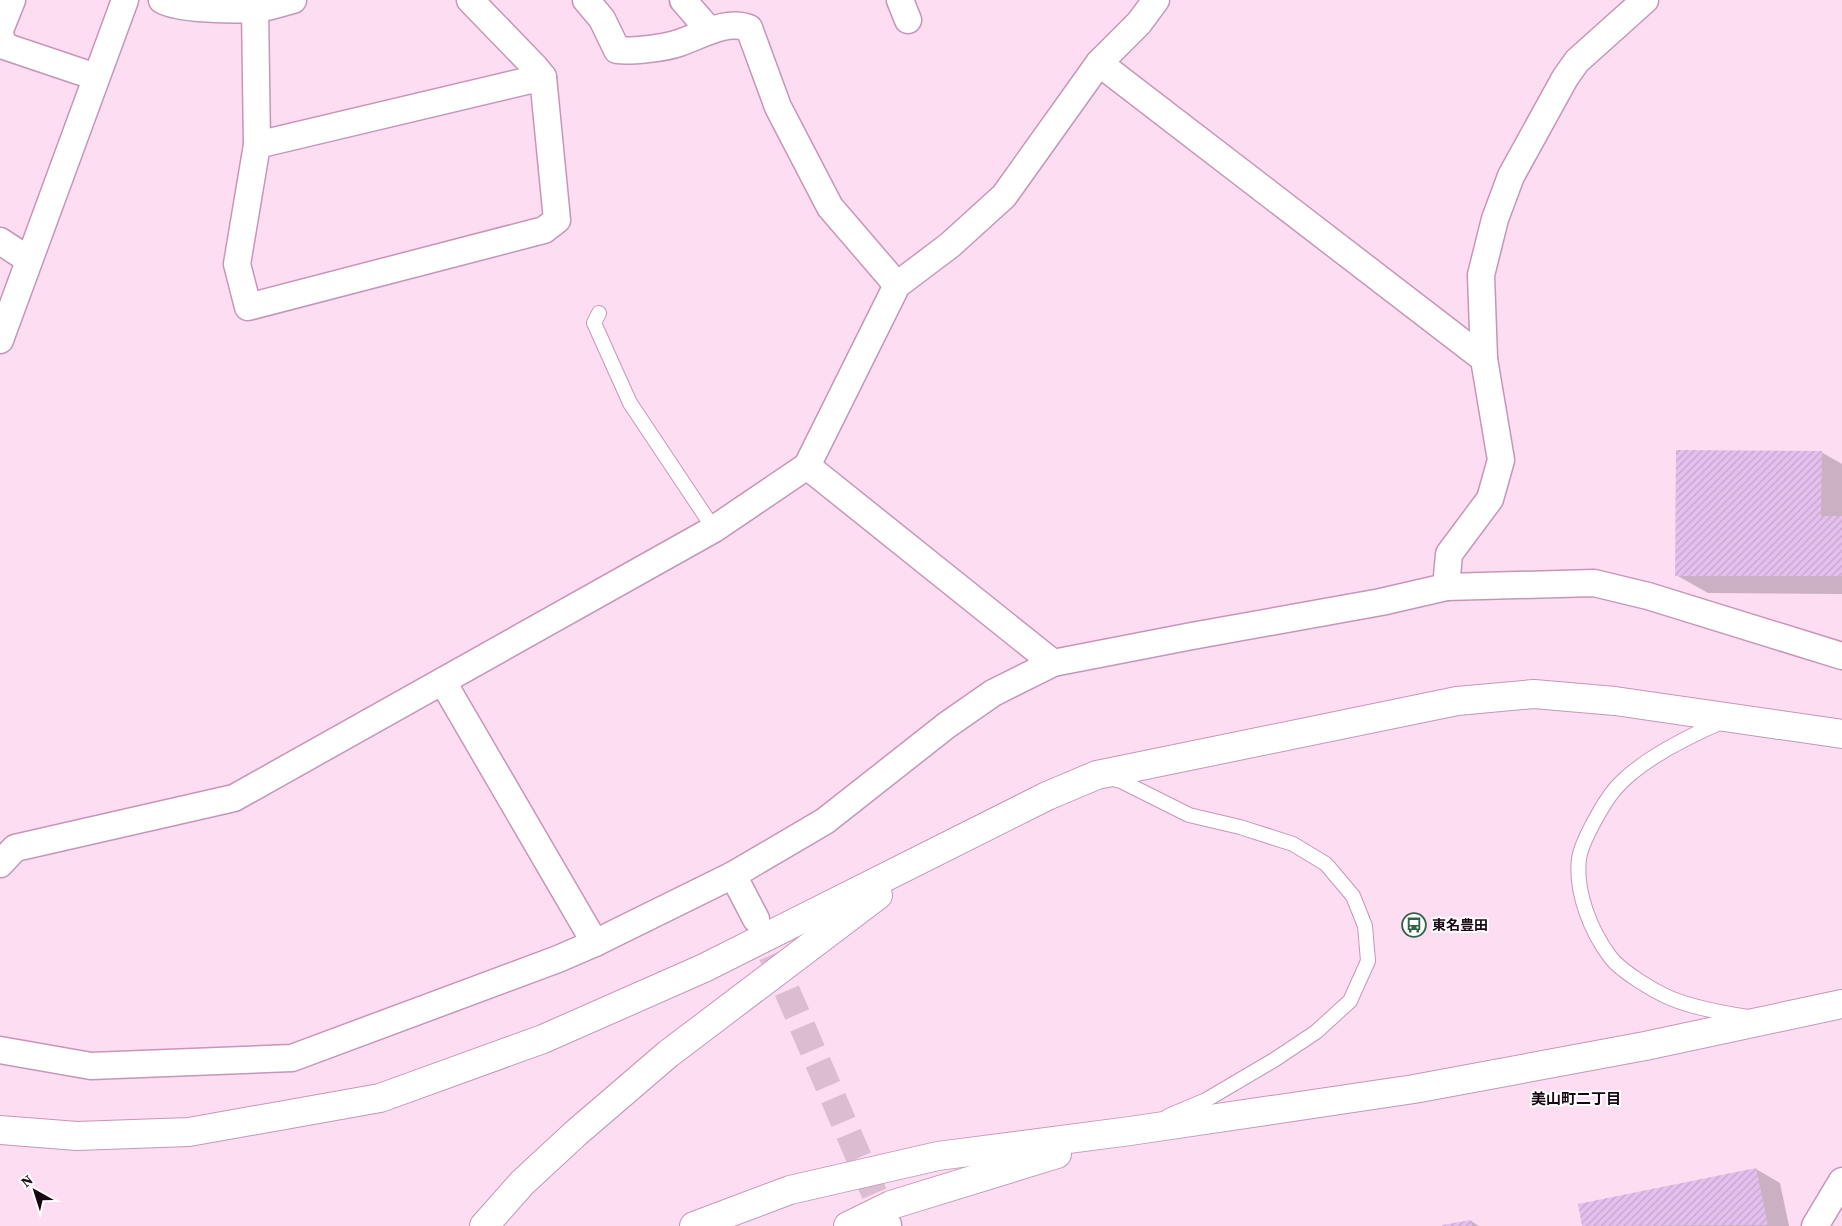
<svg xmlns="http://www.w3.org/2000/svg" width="1842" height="1226" font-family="'Source Serif 4','Noto Sans JP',serif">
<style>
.shadow{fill:#0003}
.building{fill:url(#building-hatch)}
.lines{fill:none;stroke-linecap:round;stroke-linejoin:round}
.street-tunnel{stroke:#dbbdd1;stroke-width:26;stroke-dasharray:26 13;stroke-linecap:butt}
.lane-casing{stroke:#c796b7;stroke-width:16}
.street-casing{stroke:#c796b7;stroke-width:29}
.highway-casing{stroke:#c796b7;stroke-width:30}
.lane{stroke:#fff;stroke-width:14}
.street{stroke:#fff;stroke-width:26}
.highway{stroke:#fff;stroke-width:28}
.labels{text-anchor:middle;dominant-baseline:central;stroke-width:4;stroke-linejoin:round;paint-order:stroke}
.poi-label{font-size:14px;font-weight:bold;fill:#180713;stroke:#fff;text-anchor:start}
.neighbourhood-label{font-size:15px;font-weight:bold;fill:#180713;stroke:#fff}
</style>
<defs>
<pattern id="building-hatch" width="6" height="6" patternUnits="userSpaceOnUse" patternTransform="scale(1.25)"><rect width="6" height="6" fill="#e4c0ee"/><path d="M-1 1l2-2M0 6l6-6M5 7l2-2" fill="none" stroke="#c3a4cb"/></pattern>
</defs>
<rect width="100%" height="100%" fill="#fdddf2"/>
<g class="shadow">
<path d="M1821,452L1842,464V594L1708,593L1676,575Z"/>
<path d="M1756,1169L1780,1183L1789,1226H1584L1580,1205Z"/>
<path d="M1471,1221L1479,1226H1443Z"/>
</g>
<g class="building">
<path d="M1676,450L1822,451L1821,516H1842V576H1675Z"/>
<path d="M1756,1168L1768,1225L1582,1226L1578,1204Z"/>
<path d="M1471,1220L1472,1226H1442V1225Z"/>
</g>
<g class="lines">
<path class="street-tunnel" d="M756,919L888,1225"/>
<g class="lane-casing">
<g id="lane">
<path d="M599,313L594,323L630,403L714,529"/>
<path d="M1724,721C1689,736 1640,760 1615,789C1604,802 1581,842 1579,859C1575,892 1591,932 1611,958C1622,972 1654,991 1670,998C1694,1008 1722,1013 1748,1017"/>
<path d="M1108,778L1121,781L1189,815L1240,827L1293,844L1326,864L1353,896L1365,926L1368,961L1350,1001L1316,1032L1274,1060L1206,1100L1168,1116"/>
</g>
</g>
<g class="street-casing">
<g id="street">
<path d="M162,0C179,10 235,10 255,9C267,8 281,3 293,0"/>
<path d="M586,0L602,19L617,50C630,52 665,48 679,43C700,36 726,19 749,28L778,107L830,207L897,285"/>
<path d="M683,0L709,30"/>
<path d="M900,0L908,20"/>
<path d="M255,9L257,145L237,264L248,307L544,230L557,220L543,77L534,66L470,0"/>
<path d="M0,30L12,0"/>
<path d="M0,34L4,46L96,77"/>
<path d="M1099,63L1484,359"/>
<path d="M257,145L543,77"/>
<path d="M0,241L29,260"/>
<path d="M0,340L125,0"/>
<path d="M807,466L1053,663"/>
<path d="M1446,587L1449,554L1490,499L1501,460L1484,359L1481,275L1495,219L1511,176L1565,78L1577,61L1645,0"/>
<path d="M443,682L595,943"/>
<path d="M0,864L15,848L234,798L714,529L807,466L897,285L950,245L1004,196L1099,63L1139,23L1156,0"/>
<path d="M733,875L756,919"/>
<path d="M0,1050L91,1066L292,1058L558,959L595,943L733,875L825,821L947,725L993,693L1053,663L1192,636L1381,602L1446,587L1594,583L1648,596L1842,656"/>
<path d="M888,1225V1226"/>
<path d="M1815,1226L1842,1181"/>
</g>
</g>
<g class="highway-casing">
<g id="highway">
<path d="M0,1130L77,1136L189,1132L380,1098L543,1039L704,968L1047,796L1097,775L1457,701L1534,694L1615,701L1842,734"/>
<path d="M484,1226L522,1183L576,1133L668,1054L878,895"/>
<path d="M694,1226L790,1190L938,1156L1130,1131L1414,1089L1645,1046L1842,1004"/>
<path d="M848,1226L891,1205L1057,1154"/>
</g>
</g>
<use href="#lane" class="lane"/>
<use href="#street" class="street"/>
<use href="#highway" class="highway"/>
</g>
<defs>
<g id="bus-ring" transform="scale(1.25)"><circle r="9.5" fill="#fff" stroke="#306449" stroke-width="1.5"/><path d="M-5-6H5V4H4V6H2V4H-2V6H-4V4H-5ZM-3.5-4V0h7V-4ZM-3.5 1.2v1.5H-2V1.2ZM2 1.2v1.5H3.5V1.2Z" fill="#306449"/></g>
</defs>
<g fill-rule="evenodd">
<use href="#bus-ring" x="1414" y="925"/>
</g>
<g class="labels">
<g class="poi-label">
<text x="1432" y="925">東名豊田</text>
</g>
<g class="neighbourhood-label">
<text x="1576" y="1098">美山町二丁目</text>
</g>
</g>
<g transform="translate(35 1191) rotate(321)" stroke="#ffffff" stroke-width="4" paint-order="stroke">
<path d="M0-4L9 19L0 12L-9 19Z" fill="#180713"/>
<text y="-8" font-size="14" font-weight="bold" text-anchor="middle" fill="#180713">N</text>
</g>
</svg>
